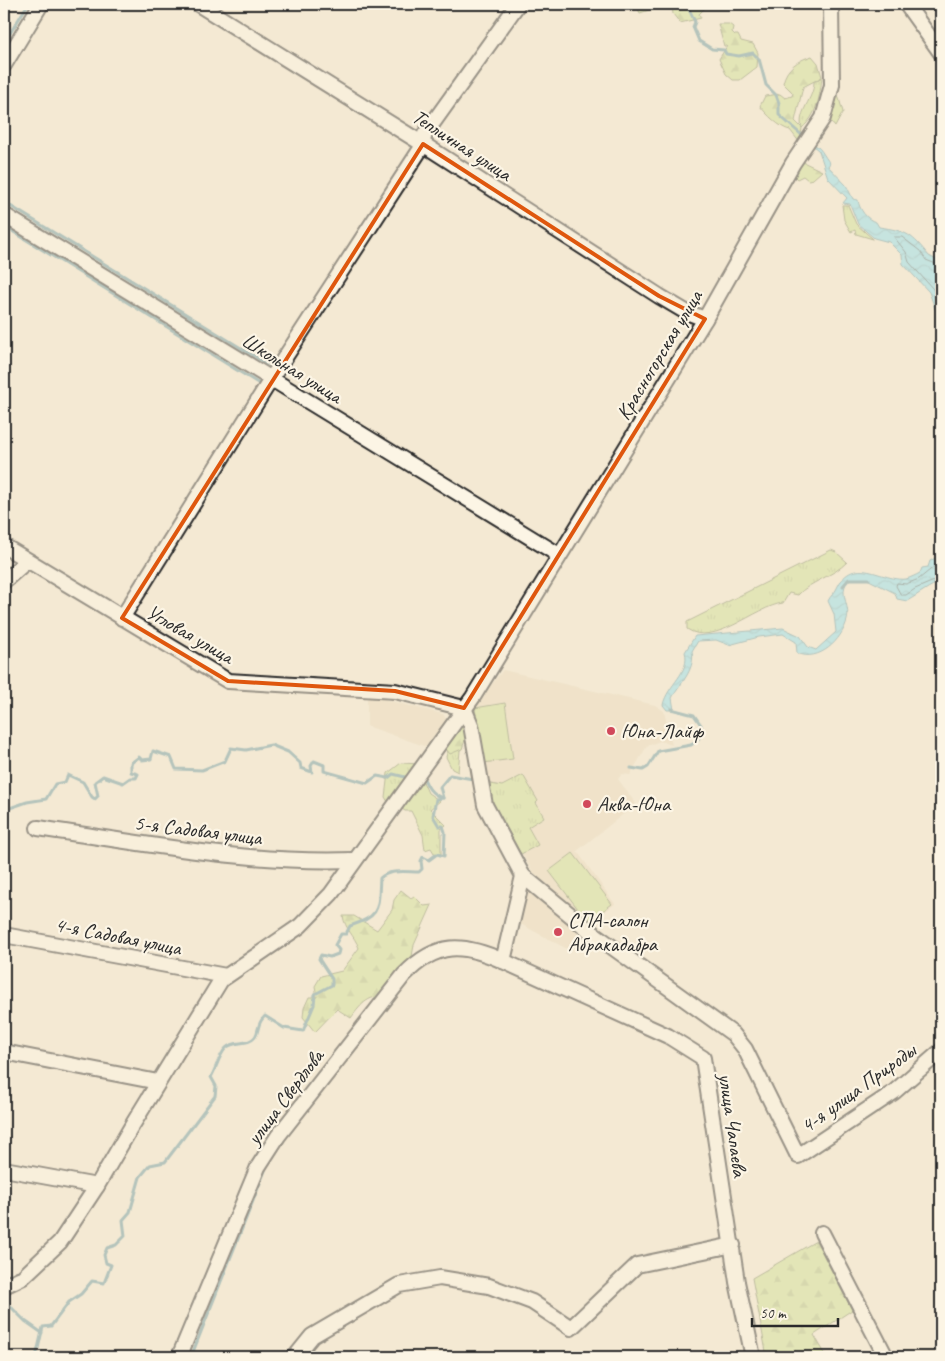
<svg xmlns="http://www.w3.org/2000/svg" width="945" height="1361" font-family="Caveat,sans-serif">
<style>
.built{fill:#eadabd}
.grass{fill:url(#grass-tufts);stroke:#7d8660}
.forest{fill:url(#forest-firs);stroke:#7d8660}
.garden{fill:#cfe195;stroke:#7d8660}
.water{fill:url(#water-waves);stroke:#67969f}
.lines{fill:none;stroke-linecap:round;stroke-linejoin:round}
.shore{stroke:#537279;stroke-width:1}
.stream{stroke:#67969f;stroke-width:3}
.minor-casing{stroke:#2b2b2b;stroke-width:18}
.minor{stroke:#fcf5e5;stroke-width:14}
.marked{fill:none;stroke:#df570e;stroke-width:4;stroke-linejoin:round}
.poi-dot{fill:#d1495b;stroke:#fcf5e5;stroke-width:2}
.labels{text-anchor:middle;dominant-baseline:central;stroke-width:4.5;stroke-linejoin:round;paint-order:stroke}
.street-label{font-size:21px;fill:#2b2b2b;stroke:#fcf5e5}
.poi-label{font-size:21px;fill:#2b2b2b;stroke:#fcf5e5;text-anchor:start}
</style>
<defs>
<pattern id="grass-tufts" width="24" height="20" patternUnits="userSpaceOnUse" patternTransform="scale(1.25)"><rect width="24" height="20" fill="#cfe195"/><path d="M3 7l-1-3M5 7V3M7 7l1-3M15 17l-1-3M17 17v-4M19 17l1-3" fill="none" stroke="#b2c181"/></pattern>
<pattern id="forest-firs" width="22" height="20" patternUnits="userSpaceOnUse" patternTransform="scale(1.25)"><rect width="22" height="20" fill="#cfe195"/><path d="M5 1l3.5 6h-7zM16 11l3.5 6h-7z" fill="#b2c181"/></pattern>
<pattern id="water-waves" width="16" height="10" patternUnits="userSpaceOnUse" patternTransform="scale(1.25)"><rect width="16" height="10" fill="#8fdded"/><path d="M0 5q4-4 8 0t8 0" fill="none" stroke="#7cbecb"/></pattern>
</defs>
<rect width="100%" height="100%" fill="#f4e9d3"/>
<filter id="ink" filterUnits="userSpaceOnUse"><feTurbulence type="fractalNoise" baseFrequency=".02" numOctaves="2"/><feDisplacementMap in="SourceGraphic" scale="10" xChannelSelector="R" yChannelSelector="G"/><feConvolveMatrix kernelMatrix="1 2 1 2 8 2 1 2 1" color-interpolation-filters="sRGB"/></filter>
<g filter="url(#ink)">
<g class="built">
<path d="M503,670L655,705L664,711L672,745L660,741L647,746L630,775L622,774L618,779L636,804L577,851L615,904L588,924L532,871L487,792L474,707Z"/>
<path d="M367,695L443,714L446,719L430,744L424,746L367,726Z"/>
<path d="M529,888L580,932L569,950L517,922L523,895Z"/>
</g>
<g class="grass">
<path d="M822,77C820,96 817,115 802,128C797,112 814,99 814,82Z"/>
<path d="M842,205H848L856,224L873,239L856,234L855,230L851,232L844,220Z"/>
<path d="M831,550L836,552L847,562C834,576 809,582 798,595L789,593L783,603C756,606 714,648 687,629V622Z"/>
<path d="M461,740L458,772L452,769L446,757L449,746Z"/>
<path d="M401,763L420,764L390,805L385,797L388,773Z"/>
<path d="M420,775L428,793L440,801L430,809L446,825L441,829V854L434,853L431,848L425,850L423,835L411,811H405L398,806Z"/>
<path d="M523,775L538,801L536,803L544,817L528,827L538,845L521,854L487,792L485,783L502,786Z"/>
</g>
<g class="forest">
<path d="M639,4H705L707,6L699,14L701,18L680,23L673,14L672,6L665,5L640,13L637,7Z"/>
<path d="M718,24H729L733,27L732,32L735,35H738L741,41L753,44L758,53L757,67L740,80H733L726,74L719,59L727,46H724Z"/>
<path d="M812,56L818,63L822,77L803,87L795,121L802,128L800,143L790,130C780,128 766,114 760,106L765,96L780,94L785,98L792,96L793,93L783,83C786,68 798,60 812,56Z"/>
<path d="M833,91L838,95L843,112L835,127L827,117Z"/>
<path d="M801,161L822,171L813,179L808,180L803,176L797,179L794,176L787,183Z"/>
<path d="M463,716L468,731L462,749L450,754L442,744Z"/>
<path d="M401,890L411,898L414,896L424,906L432,905L414,945L409,973L389,997C369,994 362,1003 351,1018L337,1009L315,1032L303,1017L304,1008L309,997H317L315,986L321,976L342,971L359,948C354,935 345,929 343,916H354L377,930L392,910L394,900Z"/>
<path d="M816,1241L852,1310L814,1335L827,1357H767L752,1278Z"/>
</g>
<g class="garden">
<path d="M505,703L513,759L483,763L475,708Z"/>
<path d="M573,853L612,904L588,922L549,871Z"/>
</g>
<g class="water">
<path d="M810,143C822,146 823,156 830,163L828,166L846,185L853,199L858,200C859,209 867,220 876,222L879,227C908,231 912,235 929,256L941,262V314L939,312L937,314L929,292L903,264L902,255L889,242L874,238L858,224L850,204L843,203L847,198L828,178L819,151Z"/>
<path d="M941,555V582C930,585 918,595 907,601L897,599L895,593L867,579H849C837,594 851,604 847,620C842,640 819,663 797,653L796,642L783,634L759,637L729,645L716,640L698,641L692,651C696,669 680,684 672,698L674,710H667L663,705C667,685 691,672 685,652L695,636L783,628L800,636L808,647L816,650L836,632L834,614L828,601C830,596 835,593 837,588C853,553 883,582 906,579C910,578 916,575 920,573L922,568L928,567L930,561Z"/>
</g>
<g class="lines">
<g class="shore">
<path d="M941,266L926,260L920,251L902,237H894L906,252L909,262L933,289L941,308"/>
<path d="M941,561L919,579L906,584L897,583L896,586L901,595H906L915,589L941,578"/>
</g>
<g class="stream">
<path d="M676,4L688,7L695,22L693,27L699,41L712,49L724,50L726,54L739,56L753,53L759,59L766,85L776,95L779,103V115L805,138"/>
<path d="M4,43L28,4"/>
<path d="M4,202L267,364"/>
<path d="M4,226L261,385"/>
<path d="M843,586L849,579H869"/>
<path d="M631,768L643,770L648,767L658,751L691,745L699,738L701,725L694,715L671,709"/>
<path d="M422,774C427,786 430,794 443,798L440,787L450,775L473,779"/>
<path d="M4,810L27,802L46,799L55,784L65,782L68,775L83,782L92,797L95,799L98,796L95,782L103,776L123,783L130,778H136L138,774L131,772V763L139,757L142,760L151,759L153,751L171,757L176,769L202,770L225,761L231,748L246,750L271,745L288,752L300,763L301,768L312,772L311,766L314,761L324,765V771L367,783L377,776L388,778L393,774L409,778"/>
<path d="M4,1300L25,1321L42,1333"/>
<path d="M36,1357L43,1327L51,1326L69,1302L81,1294L92,1281L104,1283L111,1265L106,1263L104,1255L107,1248L116,1245L125,1236L123,1220L130,1212L140,1177L150,1165L165,1162L215,1096L216,1086L211,1077C216,1069 219,1055 226,1048C234,1040 248,1046 255,1037C260,1030 256,1024 265,1016L284,1028L303,1031L314,1005L315,994L332,985V979L319,959L321,955L330,957L338,954L339,950L335,945L341,934H346L350,926C381,916 378,909 380,878C390,869 406,872 419,872L422,869L421,861L423,857L429,860L437,854L444,856L445,832L443,826H439L433,816L436,799L443,798"/>
<path d="M191,1357L268,1163"/>
</g>
<g class="minor-casing">
<g id="minor">
<path d="M198,4L423,144L659,296L686,312L705,319"/>
<path d="M906,4L941,53"/>
<path d="M4,65L41,4"/>
<path d="M4,215L559,555"/>
<path d="M4,546L228,681L395,691L464,708"/>
<path d="M4,581L27,561"/>
<path d="M122,618L280,365L420,150L425,134L518,4"/>
<path d="M464,708L471,725L485,805L523,876L503,961"/>
<path d="M38,828C143,843 248,864 354,860"/>
<path d="M523,876L590,931L733,1034L745,1049L798,1156L894,1092L941,1051"/>
<path d="M4,935L226,976"/>
<path d="M4,1052L158,1082"/>
<path d="M4,1169L97,1186"/>
<path d="M822,1233L886,1357"/>
<path d="M4,1286L23,1277L60,1242L97,1186L133,1124L221,980L300,926L331,894L473,697L705,319L793,163L823,118L832,85L831,4"/>
<path d="M179,1357L258,1167L278,1136L404,975C437,941 463,943 503,961L668,1036L703,1058L737,1282L753,1357"/>
<path d="M295,1357L312,1336L399,1285L440,1278L489,1286L532,1302L571,1328L637,1265L733,1245"/>
</g>
</g>
<use href="#minor" class="minor"/>
</g>
</g>
<path d="M0 0H945V1361H0ZM423,144L659,296L705,319L464,708L395,691L228,681L122,618Z" fill="#f4e9d3" fill-opacity=".55" fill-rule="evenodd"/>
<path class="marked" d="M423,144L659,296L705,319L464,708L395,691L228,681L122,618Z"/>
<g class="poi-dot">
<circle cx="611" cy="731" r="5"/>
<circle cx="587" cy="804" r="5"/>
<circle cx="558" cy="932" r="5"/>
</g>
<g class="labels">
<g class="street-label">
<text transform="translate(462 145) rotate(33)">Тепличная улица</text>
<text transform="translate(659 355) rotate(-59)">Красногорская улица</text>
<text transform="translate(292 368) rotate(32)">Школьная улица</text>
<text transform="translate(190 634) rotate(30)">Угловая улица</text>
<text transform="translate(198 830) rotate(7)">5-я Садовая улица</text>
<text transform="translate(118 936) rotate(11)">4-я Садовая улица</text>
<text transform="translate(858 1088) rotate(-36)">4-я улица Природы</text>
<text transform="translate(285 1097) rotate(-53)">улица Свердлова</text>
<text transform="translate(733 1125) rotate(82)">улица Чапаева</text>
</g>
<g class="poi-label">
<text x="621" y="731">Юна-Лайф</text>
<text x="597" y="804">Аква-Юна</text>
<text x="568" y="920">СПА-салон<tspan x="568" dy="24">Абракадабра</tspan></text>
</g>
</g>
<rect width="945" height="1361" fill="none" stroke="#fcf5e5" stroke-width="20"/>
<rect x="10" y="10" width="925" height="1341" fill="none" stroke="#2b2b2b" stroke-width="2" filter="url(#ink)"/>
<path d="M752 1318v8h86v-8" fill="none" stroke="#2b2b2b" stroke-width="2.5"/>
<text x="760" y="1318" font-size="15" fill="#2b2b2b" stroke="#fcf5e5" stroke-width="4" paint-order="stroke">50 m</text>
</svg>
